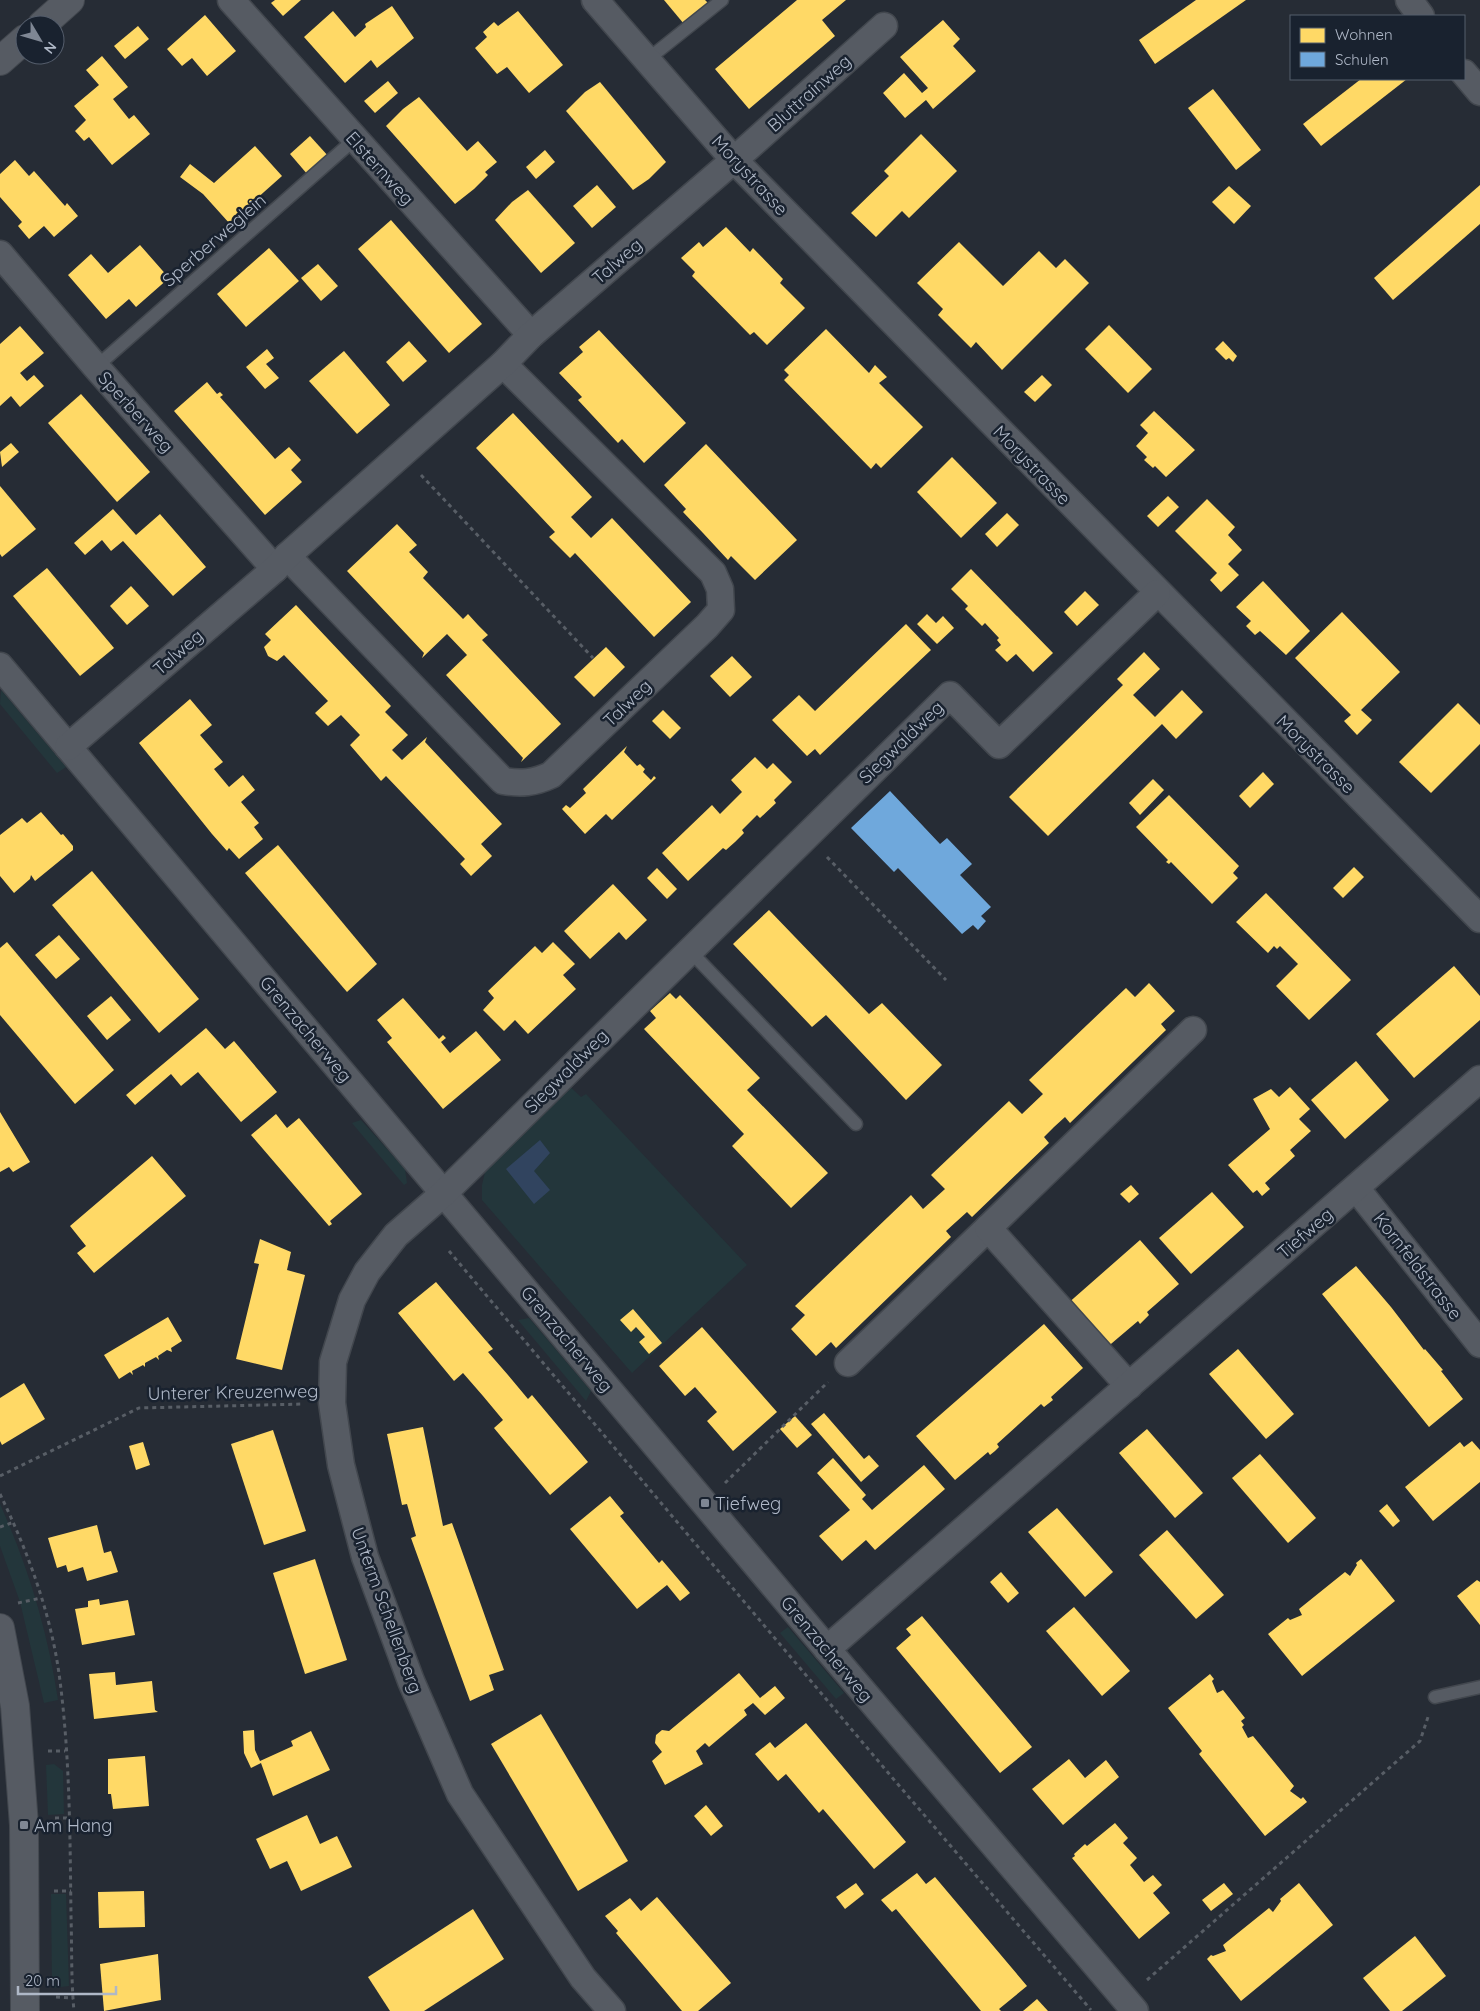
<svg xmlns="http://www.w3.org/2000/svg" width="1480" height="2011" font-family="Quicksand,sans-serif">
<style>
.green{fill:#23363b}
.water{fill:#31445f}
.homes{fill:#ffd966}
.schools{fill:#6fa8dc}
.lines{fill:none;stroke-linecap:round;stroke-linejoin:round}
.service-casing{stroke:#42474e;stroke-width:15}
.minor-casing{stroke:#42474e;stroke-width:29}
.tertiary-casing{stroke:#42474e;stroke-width:30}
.path{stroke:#585e66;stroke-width:3;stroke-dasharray:4 4;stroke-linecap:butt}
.service{stroke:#565b63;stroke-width:12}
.minor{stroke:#565b63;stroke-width:26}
.tertiary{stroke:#565b63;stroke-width:28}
.poi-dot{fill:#7f8794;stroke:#19222f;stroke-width:2}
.labels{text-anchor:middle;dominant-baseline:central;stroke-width:5;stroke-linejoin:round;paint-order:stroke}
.street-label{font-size:18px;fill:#afb8c7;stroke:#19222f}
.poi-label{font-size:18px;fill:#afb8c7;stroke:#19222f;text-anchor:start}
</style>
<rect width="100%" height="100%" fill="#262c35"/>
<g class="green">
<path d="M1,690L66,767L57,773L0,704Z"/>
<path d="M564,1081L581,1097L586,1094L747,1265L632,1373L482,1200V1185L489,1155Z"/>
<path d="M361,1120L405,1169L407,1183L404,1185L352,1123Z"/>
<path d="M529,1318L591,1391L586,1401L518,1320Z"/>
<path d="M0,1504C28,1566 48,1632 58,1700L44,1703L20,1602L0,1546Z"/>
<path d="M788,1627L844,1693L836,1699L780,1633Z"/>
<path d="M54,1764L63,1771L64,1814L48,1815L46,1765Z"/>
<path d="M51,1894H66L69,1986L52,1988Z"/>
</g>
<path class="water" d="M540,1140L550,1153L534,1171L550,1190L534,1204L506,1169Z"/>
<g class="homes">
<path d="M275,0H301L283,16L271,3Z"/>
<path d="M664,0H705L708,3L684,24Z"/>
<path d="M797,0H846L822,20L835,36L749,109L715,69Z"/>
<path d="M1196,0H1246L1155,64L1139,40Z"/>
<path d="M392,6L414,38L377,68L371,60L345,83L304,37L333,11L355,37L366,27L365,24Z"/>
<path d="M518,11L563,65L529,93L507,67L497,74L475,48L487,37L483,32L494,22L498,26Z"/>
<path d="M205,15L236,51L207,76L192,58L182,66L167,49Z"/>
<path d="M943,20L960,39L953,46L976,71L933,109L926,100L905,118L883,93L904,73L922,93L928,88L900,57Z"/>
<path d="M138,26L149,39L125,59L114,46Z"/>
<path d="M102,56L128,87L113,99L129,119L134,115L150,134L112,165L89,137L84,141L75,131L86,120L74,106L99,85L86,70Z"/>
<path d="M1361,79H1407L1321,146L1303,124Z"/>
<path d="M388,81L398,93L375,113L364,101Z"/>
<path d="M600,82L666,162L649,179L633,190L566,111L585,92Z"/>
<path d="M1213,89L1261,150L1236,170L1188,108Z"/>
<path d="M419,97L467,151L478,141L497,162L485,172L488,175L474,189L455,204L386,126L403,109Z"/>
<path d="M921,134L957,171L909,218L902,211L876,237L851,213L889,176L884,171Z"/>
<path d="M310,136L329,157L308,175L290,154Z"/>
<path d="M255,146L282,176L255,200L257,203L230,224L203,194L180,177L190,164L214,183Z"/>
<path d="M545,150L555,162L536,179L526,167Z"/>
<path d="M15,160L29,176L34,171L65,206L67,203L78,216L54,237L44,226L29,239L18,226L22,222L0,197V174Z"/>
<path d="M597,185L616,207L592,228L573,206Z"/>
<path d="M1480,185V224L1393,300L1374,278Z"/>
<path d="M1229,186L1251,206L1234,224L1212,202Z"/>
<path d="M528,190L575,243L541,273L495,220L512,202Z"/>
<path d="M391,220L482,324L449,353L358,249Z"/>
<path d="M726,227L750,252L753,248L783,279L780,283L805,308L767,345L754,332L750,335L692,276L695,272L681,258L699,242L703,247Z"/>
<path d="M959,242L1003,286L1039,251L1056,268L1065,259L1089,283L1002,370L976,342L971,348L938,315L943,309L917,283Z"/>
<path d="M140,245L169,278L136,307L129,299L106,319L68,275L91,254L108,273Z"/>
<path d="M269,248L299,281L246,327L217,294Z"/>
<path d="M318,264L338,286L321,301L301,278Z"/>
<path d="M1109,325L1152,369L1128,393L1085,349Z"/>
<path d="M20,326L44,353L20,373L27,381L34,375L44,386L20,407L11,396L0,406V344Z"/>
<path d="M826,329L869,373L875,365L887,377L879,383L923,427L881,468L876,463L871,469L784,380L789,375L784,370Z"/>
<path d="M599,330L686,423L644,463L622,439L618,443L578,400L582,397L559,373L583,352L579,347Z"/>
<path d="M409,341L427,361L403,382L386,362Z"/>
<path d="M1223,341L1237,356L1233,362L1229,358L1226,360L1215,349Z"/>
<path d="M267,349L274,358L266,364L279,378L265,389L246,367Z"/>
<path d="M344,351L390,405L357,434L309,381Z"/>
<path d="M1042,375L1052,385L1035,402L1024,392Z"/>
<path d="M207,382L217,394L220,392L223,395L220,397L275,459L289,447L301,460L291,470L302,482L265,515L174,411Z"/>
<path d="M81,394L150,472L117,502L48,423Z"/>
<path d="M1154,411L1195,450L1166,477L1155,466L1153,468L1144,460L1147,457L1136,446L1148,433L1140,425Z"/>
<path d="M513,413L592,497L571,517L591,538L612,518L691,602L654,637L575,553L570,558L549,537L555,532L476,448Z"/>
<path d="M11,443L19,452L2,467L0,452Z"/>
<path d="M706,444L797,540L755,580L731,556L728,560L703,533L683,512L686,509L664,485Z"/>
<path d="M952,457L997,503L961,538L917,492Z"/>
<path d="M0,486L36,529L2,557L0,554Z"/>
<path d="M1168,496L1179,507L1158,527L1147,516Z"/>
<path d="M1207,499L1235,527L1228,535L1242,550L1228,564L1239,575L1221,592L1210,580L1217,573L1175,531Z"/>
<path d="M113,509L136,535L160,514L206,567L173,596L123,541L111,551L102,540L85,555L74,543Z"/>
<path d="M1007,513L1019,525L997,547L985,534Z"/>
<path d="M397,524L417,545L409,552L428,572L423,578L463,619L468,614L478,625L488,635L482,640L561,724L521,762L523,758L446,675L467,655L447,634L422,658L424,653L347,571Z"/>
<path d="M47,568L114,648L80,676L13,596Z"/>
<path d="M971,569L1053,653L1033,672L1016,654L1007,662L995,650L1001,645L997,640L999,638L985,623L982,626L965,609L968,606L951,589Z"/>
<path d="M1263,581L1310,631L1286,655L1260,631L1255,635L1246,626L1251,621L1236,607Z"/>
<path d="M131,586L149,606L127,625L110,606Z"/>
<path d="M1085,591L1099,605L1077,626L1064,612Z"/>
<path d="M296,605L391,706L385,712L408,735L392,750L402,760L427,737L425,742L502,824L481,844L492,856L471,876L460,864L465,859L386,776L381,781L350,745L360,735L341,715L328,726L315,713L328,701L284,655L277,661L268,656L264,647L271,640L265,634Z"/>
<path d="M1342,612L1400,672L1361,710L1372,720L1357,735L1344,721L1351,715L1295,658Z"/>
<path d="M927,614L936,623L943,616L954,628L937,644L917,624Z"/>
<path d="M906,624L931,650L820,755L815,749L807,756L772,720L799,695L815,711Z"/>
<path d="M606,647L625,667L594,697L574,677Z"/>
<path d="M1144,652L1160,669L1133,695L1155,717L1182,690L1203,712L1176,739L1162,724L1048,836L1009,797L1123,685L1117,679Z"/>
<path d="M732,656L752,677L730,697L710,676Z"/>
<path d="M190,699L212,725L200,735L223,762L214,769L229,787L243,775L255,790L241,802L259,823L254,827L263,839L239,859L229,848L227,851L212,834L139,743Z"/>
<path d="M1458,703L1480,725V744L1431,793L1399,762Z"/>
<path d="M663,710L681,728L670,739L652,721Z"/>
<path d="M627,746L624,752L637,766L640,764L645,769L643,772L651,780L654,776L656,778L612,820L606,814L585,834L562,809L566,805L570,808L586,793L583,789Z"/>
<path d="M755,757L767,769L773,763L792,782L774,800L776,803L760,818L757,815L742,830L744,833L735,842L726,850L723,848L688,881L662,853L712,805L720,814L742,792L731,780Z"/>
<path d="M1263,772L1274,784L1250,808L1239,796Z"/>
<path d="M1153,779L1164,790L1140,815L1129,803Z"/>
<path d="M1169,795L1239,866L1233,873L1238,878L1212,904L1171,862L1169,864L1166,862L1168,860L1136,827Z"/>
<path d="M41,812L61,835L63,834L73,846V850L35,881L31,875L30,879L14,893L0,876V835L22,818L27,823Z"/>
<path d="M278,845L377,964L347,992L245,873Z"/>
<path d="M1354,867L1364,877L1343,898L1333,888Z"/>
<path d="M657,868L677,889L667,899L647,878Z"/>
<path d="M92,871L199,999L159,1033L52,905Z"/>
<path d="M613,884L647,920L626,940L619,932L590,959L564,931Z"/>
<path d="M1266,893L1351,980L1309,1020L1276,986L1298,964L1280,946L1277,949L1274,946L1268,953L1236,922Z"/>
<path d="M769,910L869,1014L882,1003L942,1065L906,1100L826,1015L812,1027L733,944Z"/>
<path d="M59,935L80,959L56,979L35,955Z"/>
<path d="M7,942L114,1070L75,1104L0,1015V948Z"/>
<path d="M553,942L575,964L563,975L576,989L528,1034L515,1020L504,1031L483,1010L494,998L488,991L535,946L542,953Z"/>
<path d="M1454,966L1480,996V1020L1414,1078L1376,1034Z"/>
<path d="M1149,983L1175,1011L1161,1024L1166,1030L1070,1123L1065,1117L1054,1127L1044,1137L1049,1143L972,1217L967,1212L946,1231L951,1237L836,1348L831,1342L816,1356L791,1329L805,1315L795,1306L911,1195L923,1209L945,1189L931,1175L1009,1101L1022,1114L1043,1094L1029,1080L1126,988L1135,997Z"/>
<path d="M670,993L676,999L680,995L760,1078L747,1090L828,1173L791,1208L732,1146L744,1134L644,1029L656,1018L650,1011Z"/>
<path d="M111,996L131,1020L107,1040L87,1016Z"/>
<path d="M403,998L439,1039L443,1035L446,1038L441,1042L450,1053L476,1031L501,1060L443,1109L387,1042L392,1038L377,1020Z"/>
<path d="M206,1028L225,1049L234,1041L277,1092L241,1122L198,1072L181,1086L171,1074L135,1105L126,1095Z"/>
<path d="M1356,1061L1389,1100L1345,1139L1311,1100Z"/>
<path d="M1290,1087L1310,1109L1299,1119L1311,1131L1290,1150L1295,1156L1265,1183L1270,1189L1262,1196L1257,1190L1253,1193L1228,1165L1270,1129L1253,1099L1271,1089L1279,1097Z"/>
<path d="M0,1112L30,1162L13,1172L9,1167L0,1172Z"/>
<path d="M276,1114L287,1128L299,1118L362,1194L330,1221L332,1224L329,1226L251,1135Z"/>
<path d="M152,1156L186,1196L94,1273L77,1253L86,1246L70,1226Z"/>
<path d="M1131,1185L1139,1194L1129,1203L1120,1194Z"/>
<path d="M1212,1192L1244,1227L1191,1274L1159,1238Z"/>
<path d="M260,1239L291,1252L287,1270L305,1275L282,1370L236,1359L259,1264L254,1263Z"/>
<path d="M1140,1240L1179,1284L1147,1312L1149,1315L1140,1324L1138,1321L1105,1349L1066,1305Z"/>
<path d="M1356,1266L1391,1307L1424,1350L1425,1349L1443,1370L1441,1371L1463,1399L1429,1427L1322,1294Z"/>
<path d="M436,1282L493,1349L488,1352L508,1375L528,1399L532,1395L588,1462L550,1495L494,1428L503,1420L483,1396L463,1373L454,1381L398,1313Z"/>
<path d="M633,1309L662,1343L649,1354L639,1342L645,1337L636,1327L631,1332L620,1320Z"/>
<path d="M168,1317L182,1341L171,1348L172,1352L167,1350L158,1356L159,1360L156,1357L145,1363V1367L143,1365L132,1371L133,1375L130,1372L119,1379L104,1355Z"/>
<path d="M1044,1324L1083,1368L1051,1397L1053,1400L1044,1407L1041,1404L997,1444L999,1447L995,1451L990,1455L988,1452L955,1480L916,1436Z"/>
<path d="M702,1327L777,1412L733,1451L707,1421L717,1412L695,1387L685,1396L659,1366Z"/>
<path d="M1238,1349L1294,1414L1266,1439L1209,1374Z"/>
<path d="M24,1383L45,1419L2,1445L0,1441V1398Z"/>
<path d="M824,1413L864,1459L869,1455L879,1466L861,1482L811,1424Z"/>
<path d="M795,1416L812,1435L797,1448L780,1429Z"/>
<path d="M423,1427L443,1526L452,1523L504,1670L489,1675L494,1690L470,1701L411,1538L416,1536L407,1504L402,1505L387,1434Z"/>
<path d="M1147,1429L1203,1493L1175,1518L1119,1453Z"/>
<path d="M273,1430L306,1531L264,1545L231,1444Z"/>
<path d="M1472,1441L1480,1450V1482L1433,1521L1405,1487L1460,1442L1464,1447Z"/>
<path d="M143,1442L150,1465L136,1470L129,1446Z"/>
<path d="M1260,1454L1316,1518L1288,1543L1232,1478Z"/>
<path d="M833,1458L866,1495L862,1499L872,1510L924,1465L945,1489L875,1550L866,1540L842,1561L819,1536L850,1510L817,1473Z"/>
<path d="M610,1496L624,1513L620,1516L659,1563L662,1560L690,1593L680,1601L667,1585L637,1609L570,1529Z"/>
<path d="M1387,1504L1400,1521L1393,1527L1379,1511Z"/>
<path d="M1057,1508L1113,1572L1085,1597L1028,1532Z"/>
<path d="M97,1525L104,1553L111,1551L118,1572L87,1581L83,1567L68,1572L66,1565L57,1568L48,1538Z"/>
<path d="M1167,1530L1224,1595L1196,1619L1139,1555Z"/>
<path d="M315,1559L347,1660L305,1674L273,1573Z"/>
<path d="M1361,1559L1395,1601L1302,1676L1268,1634L1288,1618L1290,1620L1302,1615L1299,1609L1345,1572L1350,1576L1357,1565L1356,1563Z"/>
<path d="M1001,1572L1019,1593L1008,1603L990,1582Z"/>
<path d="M1477,1580L1480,1582V1625L1457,1596Z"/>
<path d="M99,1599L100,1605L128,1600L135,1635L82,1645L75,1609L88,1607V1601Z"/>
<path d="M1074,1607L1130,1671L1102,1696L1046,1631Z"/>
<path d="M922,1616L1032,1747L1000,1773L896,1648L911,1635L906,1629Z"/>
<path d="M115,1672L116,1685L152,1681L155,1710L158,1712L94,1719L89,1674Z"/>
<path d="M739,1673L760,1698L775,1686L785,1698L765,1715L753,1703L744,1710L747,1715L709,1747L705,1743L696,1751L703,1764L665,1785L652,1761L662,1752L655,1743L656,1735L662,1730L669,1731Z"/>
<path d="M1210,1674L1214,1679L1212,1681L1217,1693L1223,1690L1245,1718L1241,1721L1244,1725L1242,1727L1248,1738L1253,1736L1294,1786L1290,1791L1301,1799L1303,1797L1307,1802L1265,1836L1199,1754L1202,1751L1168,1708Z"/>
<path d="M541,1714L628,1861L578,1891L491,1744Z"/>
<path d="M806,1723L906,1842L874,1869L823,1809L819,1813L786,1774L778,1781L755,1754L770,1742L775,1748Z"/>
<path d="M254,1730L255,1750L260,1761L293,1746L291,1741L311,1731L330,1770L273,1796L261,1763L251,1768L244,1753L243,1731Z"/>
<path d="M145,1756L149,1806L113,1809L111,1794H108V1759Z"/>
<path d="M1069,1759L1085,1778L1106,1760L1119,1777L1063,1825L1032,1789Z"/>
<path d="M706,1805L723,1826L711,1836L694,1816Z"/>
<path d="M307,1815L320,1844L337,1836L352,1867L301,1891L287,1861L270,1869L256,1839Z"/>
<path d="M1115,1823L1128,1838L1123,1843L1137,1858L1130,1865L1144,1882L1153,1875L1162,1885L1153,1893L1170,1913L1139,1939L1072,1858L1075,1856L1074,1854L1085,1844L1087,1846Z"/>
<path d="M917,1873L926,1884L935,1877L1027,1986L999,2009L1001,2011H981L896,1909L892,1912L881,1900Z"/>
<path d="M856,1883L864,1894L845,1909L836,1897Z"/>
<path d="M1224,1883L1233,1894L1211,1911L1202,1900Z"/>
<path d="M1299,1883L1333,1925L1241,2001L1207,1959L1211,1955L1213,1956L1226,1951L1223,1945L1269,1908L1273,1912L1281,1901L1280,1899Z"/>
<path d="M144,1891L145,1927L99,1928L98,1892Z"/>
<path d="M657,1897L731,1983L698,2011H682L616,1933L618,1931L605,1916L630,1898L641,1911Z"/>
<path d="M473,1909L504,1959L424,2011H390L368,1977Z"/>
<path d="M1415,1936L1446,1976L1402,2011H1390L1363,1978Z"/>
<path d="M158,1954L161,2000L104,2011L100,1964Z"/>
<path d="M1037,1999L1048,2011H1023Z"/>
</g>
<path class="schools" d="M890,791L940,844L947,838L972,864L960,875L991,907L981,916L986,921L978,930L973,925L962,934L898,868L894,872L851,828Z"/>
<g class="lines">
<g class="service-casing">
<g id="service">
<path d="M647,60L722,0"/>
<path d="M96,367L355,139"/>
<path d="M689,950L856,1124"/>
<path d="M1435,1697L1480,1687"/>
</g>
</g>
<g class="minor-casing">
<g id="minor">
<path d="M231,0L531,335"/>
<path d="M595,0L734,160L1480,919"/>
<path d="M1409,0L1421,16"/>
<path d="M1464,73L1480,92"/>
<path d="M0,254L96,367L275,569"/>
<path d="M287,556L503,781C521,784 534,783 551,775L707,626L721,610L720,589L713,573L503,364"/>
<path d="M0,666L827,1649L1135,2011"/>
<path d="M68,747L275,569L287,556L503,364L531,335L734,160L884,26"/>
<path d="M1356,1188L1480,1344"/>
<path d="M848,1363L988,1228"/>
<path d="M1129,1386L988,1228L1193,1030"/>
<path d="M827,1649L1480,1079"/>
<path d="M612,2011L583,1978L460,1794L411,1681L365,1557L341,1465L332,1403L333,1362L352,1300L367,1272L396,1235L444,1193L950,695L999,745L1157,593"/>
</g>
</g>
<g class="tertiary-casing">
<g id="tertiary">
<path d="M42,25L70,0"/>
<path d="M0,61L25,39"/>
<path d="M0,1628L15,1706L24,1825L25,2011"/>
</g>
</g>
<g class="path">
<path d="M421,475L593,658"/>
<path d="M827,857L946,980"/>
<path d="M449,1251L890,1775L1091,2010"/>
<path d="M0,1476L139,1408L304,1404"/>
<path d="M725,1483L828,1382"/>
<path d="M0,1494C28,1552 52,1616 60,1681C70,1759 70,1838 71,1916C72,1948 71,1980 74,2011"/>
<path d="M0,1527L14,1522"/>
<path d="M18,1603L41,1598"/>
<path d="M48,1751H65"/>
<path d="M55,1818H69"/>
<path d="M54,1891H71"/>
<path d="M1147,1980L1420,1741L1428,1717"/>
<path d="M56,1997L73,1998"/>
</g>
<use href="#service" class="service"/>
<use href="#minor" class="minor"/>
<use href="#tertiary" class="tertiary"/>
</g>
<g class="poi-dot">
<rect x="700" y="1498" width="10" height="10" rx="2.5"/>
<rect x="19" y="1820" width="10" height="10" rx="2.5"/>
</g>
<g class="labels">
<g class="street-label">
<text transform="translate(809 93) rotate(-42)">Bluttrainweg</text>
<text transform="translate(380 168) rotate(48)">Elsternweg</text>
<text transform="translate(750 175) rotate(47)">Morystrasse</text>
<text transform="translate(214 240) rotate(-41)">Sperberweglein</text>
<text transform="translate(617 261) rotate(-41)">Talweg</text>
<text transform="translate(136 412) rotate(48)">Sperberweg</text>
<text transform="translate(1032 465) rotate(46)">Morystrasse</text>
<text transform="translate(178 652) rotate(-41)">Talweg</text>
<text transform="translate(627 703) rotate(-44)">Talweg</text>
<text transform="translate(901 742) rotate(-44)">Siegwaldweg</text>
<text transform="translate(1316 754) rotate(45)">Morystrasse</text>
<text transform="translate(306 1029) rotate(50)">Grenzacherweg</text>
<text transform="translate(566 1071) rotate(-45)">Siegwaldweg</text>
<text transform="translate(1305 1233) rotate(-41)">Tiefweg</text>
<text transform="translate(1418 1266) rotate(52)">Kornfeldstrasse</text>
<text transform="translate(567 1339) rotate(50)">Grenzacherweg</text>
<text transform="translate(233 1392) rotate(-1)">Unterer Kreuzenweg</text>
<text transform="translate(387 1610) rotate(70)">Unterm Schellenberg</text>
<text transform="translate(827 1649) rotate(50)">Grenzacherweg</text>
</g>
<g class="poi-label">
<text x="715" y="1503">Tiefweg</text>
<text x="34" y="1825">Am Hang</text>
</g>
</g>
<rect x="1290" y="15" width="175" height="65" fill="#19222f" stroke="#555e6c"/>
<rect x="1300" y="28" width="25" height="15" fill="#ffd966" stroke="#555e6c"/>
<text x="1335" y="40" font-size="15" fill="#afb8c7">Wohnen</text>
<rect x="1300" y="52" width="25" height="15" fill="#6fa8dc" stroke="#555e6c"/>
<text x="1335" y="65" font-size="15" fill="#afb8c7">Schulen</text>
<g transform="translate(40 40) rotate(128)"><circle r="24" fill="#19222f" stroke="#555e6c"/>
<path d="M0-4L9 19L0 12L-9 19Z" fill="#7f8794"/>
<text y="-8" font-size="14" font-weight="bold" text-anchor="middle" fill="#afb8c7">N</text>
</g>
<path d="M18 1986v8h98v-8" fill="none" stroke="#afb8c7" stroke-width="2.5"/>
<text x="25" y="1986" font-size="15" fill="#afb8c7" stroke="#19222f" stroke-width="4" paint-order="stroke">20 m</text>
</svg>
